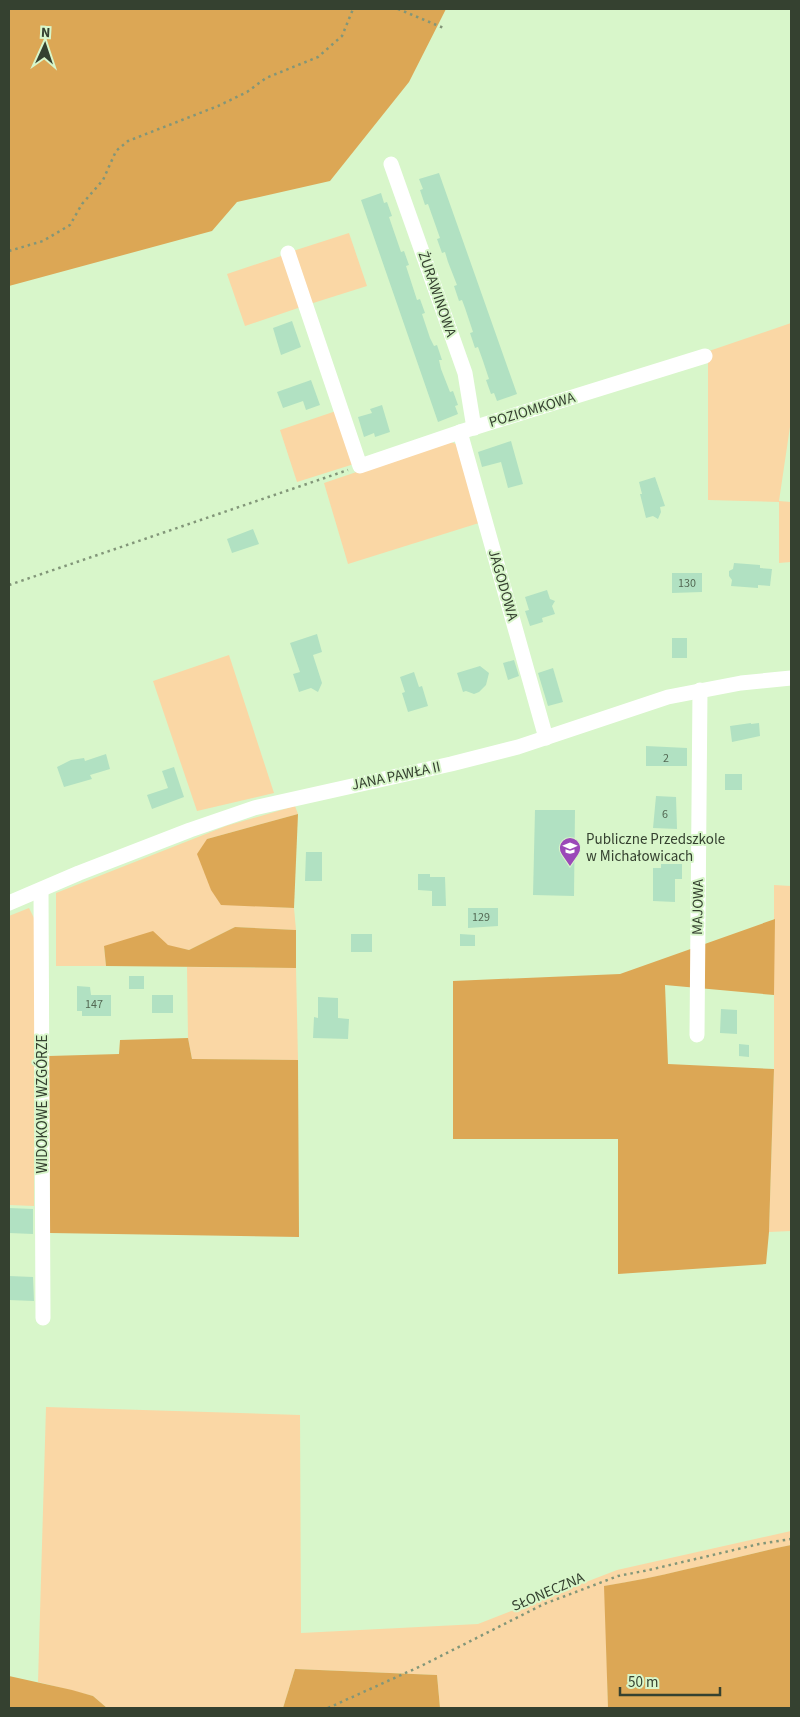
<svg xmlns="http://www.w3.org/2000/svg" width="800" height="1717" font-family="'Source Sans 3',sans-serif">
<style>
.green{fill:#fad7a5}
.forest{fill:#dca755}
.building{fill:#b1e1c2}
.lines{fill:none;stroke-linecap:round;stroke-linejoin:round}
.path{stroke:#829679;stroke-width:2.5;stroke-dasharray:2.5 4;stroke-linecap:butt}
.minor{stroke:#fff;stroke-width:15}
.labels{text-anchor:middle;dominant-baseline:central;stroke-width:4;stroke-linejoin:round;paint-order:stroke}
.number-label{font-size:12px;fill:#546954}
.street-label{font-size:15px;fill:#354130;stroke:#d8f6ca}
.poi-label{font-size:15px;fill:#354130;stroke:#d8f6ca;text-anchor:start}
</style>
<rect width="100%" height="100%" fill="#d8f6ca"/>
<g class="green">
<path d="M349,233L367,286L310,304L293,251Z"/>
<path d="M284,255L301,307L245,326L227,274Z"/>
<path d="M791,323V420L779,501L791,502V562L779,563V502L708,500V359L709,351Z"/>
<path d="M336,411L354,464L297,482L280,430Z"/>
<path d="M448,441L456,444L479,523L348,564L324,483Z"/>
<path d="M229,655L274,793L197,811L153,681Z"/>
<path d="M295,806L298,814L207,839L221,904L294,908L296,930L235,927L189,950L168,946H104L106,966H56V893L226,826Z"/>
<path d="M774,885L791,886V1231L769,1232L774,1069Z"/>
<path d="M29,908L35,920L34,1206L9,1205V916Z"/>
<path d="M187,967L296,968L298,1060L192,1059L188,1038Z"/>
<path d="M46,1407L300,1415L301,1633L478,1624L617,1570L791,1531V1545C729,1558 668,1576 605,1586L608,1708H440L437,1675L295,1669L283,1708H107L93,1696L38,1682Z"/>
</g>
<g class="forest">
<path d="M9,9H446L409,82L330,181L237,202L212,231L9,286Z"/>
<path d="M298,814L294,908L221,905L211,890L197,854L207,839Z"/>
<path d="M775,919L774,995L665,985L668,1064L774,1069L769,1232L766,1264L618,1274V1139H453V981L620,974Z"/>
<path d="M235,927L296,930V968L106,966L104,946L153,931L168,945L189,950Z"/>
<path d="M188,1038L192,1059L298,1060L299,1237L50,1233L49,1056L119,1054L120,1040Z"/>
<path d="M791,1545V1708H608L604,1586C667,1576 729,1558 791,1545Z"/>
<path d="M295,1669L437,1675L440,1708H283Z"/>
<path d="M9,1676L72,1690L93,1696L107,1708H9Z"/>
</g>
<g class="building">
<path d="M439,173L517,394L497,401L494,393L491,394L486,380L489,379L483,361L478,347L475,348L470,333L473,332L465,308L462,300L459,301L454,286L457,285L448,262L445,252L442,253L437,239L440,238L428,204L425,205L420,190L423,189L419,179Z"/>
<path d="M381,193L384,203L387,202L392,216L389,217L401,252L404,251L409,265L406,266L417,300L420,299L425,313L422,314L430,338L434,346L437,345L442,360H439L441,369L450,392L453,391L458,405L455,406L458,414L438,422L361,200Z"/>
<path d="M292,321L301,347L281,355L273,328Z"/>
<path d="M311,380L320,405L306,410L303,401L283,408L277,392Z"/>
<path d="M382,405L390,432L375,437L374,433L364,437L358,417L372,413L370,409Z"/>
<path d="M511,441L523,484L508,488L501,462L482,467L478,452Z"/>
<path d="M655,477L665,506L660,507L661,512L658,519L653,516L646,518L640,494H642L639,482Z"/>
<path d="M253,529L259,544L232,553L227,539Z"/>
<path d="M734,563L760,565V568L772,569L770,586L758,585V588L731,586L732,580L729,576V571L733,569Z"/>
<path d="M672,573H702V592L672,593Z"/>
<path d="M547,590L550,599L555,601L552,606L555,614L542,618L543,622L530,626L525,611L529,610L525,597Z"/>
<path d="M317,634L322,652L313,655L322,683L318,692L311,688L299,692L293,674L300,672L290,643Z"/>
<rect x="672" y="638" width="15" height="20"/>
<path d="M514,660L519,676L508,680L503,663Z"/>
<path d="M480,666L489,673L486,685L479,692L474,694L466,691L463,692L457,673Z"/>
<path d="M553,668L563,702L548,706L538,673Z"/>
<path d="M414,672L419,687L422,686L428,706L408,712L402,693L405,692L400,677Z"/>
<path d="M751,723V724L759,723L760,736L732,742L730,726Z"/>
<path d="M646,746L687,748V766H646Z"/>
<path d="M106,754L110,769L90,775L92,779L64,787L57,767L71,760L84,758L85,761Z"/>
<path d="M174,767L184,797L152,809L147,795L168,788L162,771Z"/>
<rect x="725" y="774" width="17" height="16"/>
<path d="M656,796L676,797L677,829L653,828Z"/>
<path d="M535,810H575L574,896L533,895Z"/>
<path d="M306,852H322V881H305Z"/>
<path d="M661,864H682V879H675V902L653,901V868H661Z"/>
<path d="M418,874H430V877H445L446,906H432V891L418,890Z"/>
<path d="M468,908H498V926L468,928Z"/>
<rect x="351" y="934" width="21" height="18"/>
<path d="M460,934L475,935V946H460Z"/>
<rect x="129" y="976" width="15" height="13"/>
<path d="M77,986L90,987L91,995H111V1016H82V1011H77Z"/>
<rect x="152" y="995" width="21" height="18"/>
<path d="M318,997L338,998V1018L349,1019L348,1039L313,1038L314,1017L318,1018Z"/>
<path d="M721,1009L737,1010V1034L720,1033Z"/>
<path d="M739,1044L749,1045V1057L739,1056Z"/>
<path d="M9,1208L33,1209V1234L9,1233Z"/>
<path d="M9,1276L33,1277L34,1301L9,1300Z"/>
</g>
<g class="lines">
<g class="path">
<path d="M398,9L446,29"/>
<path d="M9,251L43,241L70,225L82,204L103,180L116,151L128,141L218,106L247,92L266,78L318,57L342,36L353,9"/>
<path d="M9,585L348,470"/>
<path d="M328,1708L421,1666L544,1604L618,1576L649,1570L759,1544L791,1539"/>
</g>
<g class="minor">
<path d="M391,164L465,373L474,428"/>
<path d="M288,253L360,466L460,432L705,356"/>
<path d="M460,432L546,738"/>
<path d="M41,890L43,1318"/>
<path d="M9,903L79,873L190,830L254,808L451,764L518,747L668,697L741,683L791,678"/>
<path d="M697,1035L700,690"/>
</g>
</g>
<defs>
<g id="school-pin" transform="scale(1.125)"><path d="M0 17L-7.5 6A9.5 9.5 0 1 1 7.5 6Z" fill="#9b49b8" stroke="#d8f6ca"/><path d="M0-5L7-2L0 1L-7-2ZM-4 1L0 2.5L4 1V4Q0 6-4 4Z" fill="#fff"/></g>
</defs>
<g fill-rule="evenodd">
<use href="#school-pin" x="570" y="848"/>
</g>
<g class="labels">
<g class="number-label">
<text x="687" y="583">130</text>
<text x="666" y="758">2</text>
<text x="665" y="814">6</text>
<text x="481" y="917">129</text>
<text x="94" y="1004">147</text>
</g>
<g class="street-label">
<text transform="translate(437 294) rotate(71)">ŻURAWINOWA</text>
<text transform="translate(532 410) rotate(-17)">POZIOMKOWA</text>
<text transform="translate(503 585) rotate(74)">JAGODOWA</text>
<text transform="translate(396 776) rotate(-12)">JANA PAWŁA II</text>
<text transform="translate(698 907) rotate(-89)">MAJOWA</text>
<text transform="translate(42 1104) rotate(-90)">WIDOKOWE WZGÓRZE</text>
<text transform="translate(548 1592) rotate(-23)">SŁONECZNA</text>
</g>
<g class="poi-label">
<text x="586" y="839">Publiczne Przedszkole<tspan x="586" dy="17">w Michałowicach</tspan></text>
</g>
</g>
<rect width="800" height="1717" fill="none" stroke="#354130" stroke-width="20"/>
<g transform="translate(45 45) rotate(3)" stroke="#d8f6ca" stroke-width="4" paint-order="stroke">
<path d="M0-4L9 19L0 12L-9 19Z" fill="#354130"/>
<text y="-8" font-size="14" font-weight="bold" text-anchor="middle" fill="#354130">N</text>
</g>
<path d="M620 1687v8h100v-8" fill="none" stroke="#354130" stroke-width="2.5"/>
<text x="628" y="1687" font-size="15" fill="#354130" stroke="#d8f6ca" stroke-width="4" paint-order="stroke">50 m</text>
</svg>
